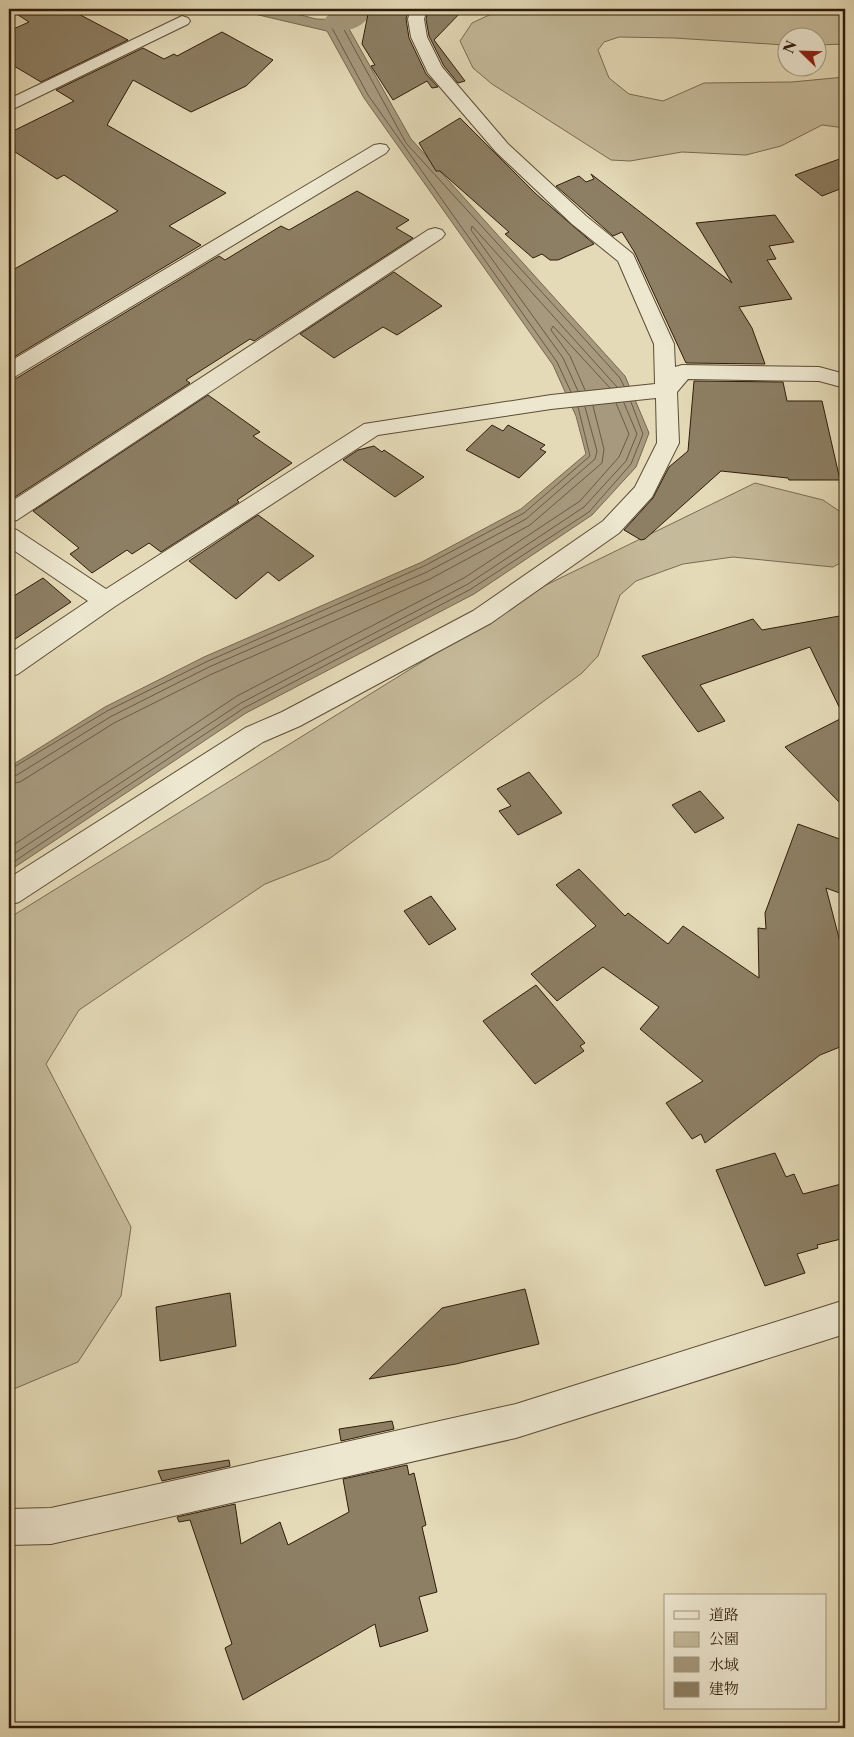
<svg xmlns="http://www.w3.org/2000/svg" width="854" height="1737" font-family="'Libre Caslon Text','Noto Serif JP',serif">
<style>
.green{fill:#c5ba9a;stroke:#7a6b52}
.water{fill:#a6997d;stroke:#76674f}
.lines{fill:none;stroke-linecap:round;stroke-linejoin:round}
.shore{stroke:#6a5a44;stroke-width:1}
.river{fill:#a6997d;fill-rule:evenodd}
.building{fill:#8d7f64;stroke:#2f1c0b}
.street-casing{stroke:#5c4c36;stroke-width:2}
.street{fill:#ede7d0;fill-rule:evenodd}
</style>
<rect width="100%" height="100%" fill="#e4dab7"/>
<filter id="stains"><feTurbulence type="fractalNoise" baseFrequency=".004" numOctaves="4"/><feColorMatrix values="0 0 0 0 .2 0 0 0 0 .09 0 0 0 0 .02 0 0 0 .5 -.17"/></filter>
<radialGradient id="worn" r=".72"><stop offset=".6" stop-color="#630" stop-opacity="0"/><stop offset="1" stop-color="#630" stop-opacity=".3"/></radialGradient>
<g class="green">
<path d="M502,9H845V44L817,45L816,38H786V45H785L674,38L619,37L604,42L598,50L609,78L629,94L663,101L704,83L792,82L845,77V128L822,125L781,146L746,155L682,152L630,161L611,160L492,84L473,68L460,41L472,23Z"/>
<path d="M755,483L823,500L845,515V560L833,567L733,557L683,564L636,581L620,595L598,656L582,673L329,859L265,884L79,1010L46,1064L131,1227L121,1296L78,1362L9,1391V918L546,585Z"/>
</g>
<path class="water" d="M233,9H278L316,19L344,20L411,139L625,376L649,433L636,467L592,515L474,594L246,713L9,871V767L105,707L204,657L422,562L521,509L586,454L576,416L553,365L364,98L327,31Z"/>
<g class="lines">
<g class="shore">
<path d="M585,390L570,356L551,330L553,326L610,388"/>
<path d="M578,391L563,358L471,230L472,226L617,387"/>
<path d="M571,392L557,362L368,95L332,28L333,25L342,26L406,143L620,378L624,386"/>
<path d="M9,770L107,711L206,662L424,566L524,513L590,456L578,407"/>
<path d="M9,777L17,775L110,717L209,667L427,572L526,519L595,459L597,451L585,407"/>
<path d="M9,784L20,782L114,723L212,674L430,579L530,525L602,463L604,449L593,406"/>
<path d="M9,848L237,696L464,578L580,501L619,457L629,434L616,403"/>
<path d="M9,857L241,703L468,584L584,507L626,461L637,434L624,403"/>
<path d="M9,865L244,708L471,589L589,512L631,464L643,434L631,402"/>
</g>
<path class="river" d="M333,9H375C363,27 351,34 330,28L324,20Z"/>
</g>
<g class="building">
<path d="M9,9H69L128,40L41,82L9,63V31L29,22Z"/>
<path d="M369,9H409L406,19L409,38L426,74L438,87L432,88L427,81L393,100L371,66L375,65L362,44Z"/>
<path d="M429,9H464L434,40L465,81L458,83L444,66L429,36L426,19Z"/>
<path d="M222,32L273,60L246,86L191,112L133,80L107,125L226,193L169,226L201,245L9,360V272L118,211L64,175L57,179L9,148V133L74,101L56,90L143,48L164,59L174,54L177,56Z"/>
<path d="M460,118L536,194L594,244L558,260H550L542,254L533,258L505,234L509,232L440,171H436L419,143Z"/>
<path d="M845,157V187L822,196L795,175Z"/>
<path d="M591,174L732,283L696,223L775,215L794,242L769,246L776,259L767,260L792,299L739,307L752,328L765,364L686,363L635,253L622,232L613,236L556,186L579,176L586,182L594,179Z"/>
<path d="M357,191L409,220L396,228L413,238L254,341L250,339L186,380L190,383L15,497L9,492V380L17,378L219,256L225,260L281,226L289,230Z"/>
<path d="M394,272L442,306L397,335L383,327L334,358L300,334Z"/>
<path d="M694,381L783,382L787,401H822L840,480H789L788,478L721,471L645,539L641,540L624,530L653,498L669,467L688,451Z"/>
<path d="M208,395L260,432L253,436L292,463L237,500L239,502L161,552L149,543L132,554L127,550L92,573L70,554L79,548L33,511Z"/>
<path d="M492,425L503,431L508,425L545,445L540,449L546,452L519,478L466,450Z"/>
<path d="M374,446L382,452L384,450L424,477L395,497L343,460L358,450Z"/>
<path d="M258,515L314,556L279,581L268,572L236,599L189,561Z"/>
<path d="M43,578L71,602L9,643V599Z"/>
<path d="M845,615V808L785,747L844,717L810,647L700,685L725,721L698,732L642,656L753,619L762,630Z"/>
<path d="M529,772L562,813L518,835L499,811L511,806L497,789Z"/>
<path d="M700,791L724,818L695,833L672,805Z"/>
<path d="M798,824L845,841V895L826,888L845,961V1045L820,1055L705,1143L701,1134L692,1139L666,1103L703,1081L640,1029L659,1007L603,967L557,1001L531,974L596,926L556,885L579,869L625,916L628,913L668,944L683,926L759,978L758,928L766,929L765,913Z"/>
<path d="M431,896L456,929L429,945L404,911Z"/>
<path d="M536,985L585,1043L580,1046L584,1051L535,1084L483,1021Z"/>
<path d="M775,1153L786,1177L794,1174L803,1194L845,1183V1238L817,1245L818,1248L797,1254L805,1273L765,1286L716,1170Z"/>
<path d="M525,1289L539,1344L456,1364L369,1379L442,1308Z"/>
<path d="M230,1293L236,1346L160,1361L156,1307Z"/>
<path d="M392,1421L394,1429L341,1441L339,1429Z"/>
<path d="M229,1460L230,1466L162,1481L158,1471Z"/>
<path d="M407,1465L409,1475L414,1473L426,1525L422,1527L437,1592L419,1597L428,1631L380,1647L375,1624L243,1700L225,1648L232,1644L190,1520L179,1522L177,1517L235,1504L241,1544L280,1522L288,1545L349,1512L343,1479Z"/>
</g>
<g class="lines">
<g class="street-casing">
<g id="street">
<path d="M411,9H427L424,19L427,37L442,67L508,144L586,216L633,254L674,344L675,367L682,365L819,367L845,374V388L819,381L688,379L677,392L679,443L652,497L619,533L491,623L300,726L263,742L19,902L9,905V878L245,728L282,712L473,611L603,521L635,487L657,443L656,398L551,409L378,435L114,607L18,674L9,677V654L88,601L9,547V528L17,530L106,589L364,424L551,395L655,384L654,344L618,261L572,224L496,152L428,73L411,37L408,19Z"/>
<path d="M182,16L188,18L190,21L188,24L9,111V99Z"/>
<path d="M380,144L386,145L389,149L386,153L16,376L9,378V362L374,145Z"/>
<path d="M435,228L442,230L445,234L442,238L17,520L9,522V503L428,230Z"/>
<path d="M845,1300V1334L516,1438L51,1544L9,1545V1509L51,1508L516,1404Z"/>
</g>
</g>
<use href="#street" class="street"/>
</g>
<rect width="854" height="1737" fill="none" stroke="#e4dab7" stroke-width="30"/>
<rect x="10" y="10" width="834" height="1717" fill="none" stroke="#2f1c0b" stroke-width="2.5"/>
<rect x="15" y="15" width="824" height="1707" fill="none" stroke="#2f1c0b"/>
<rect x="664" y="1594" width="162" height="115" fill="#ede7d0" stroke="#a19681"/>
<rect x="674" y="1611" width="25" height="8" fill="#ede7d0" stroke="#a19681"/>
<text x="709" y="1620" font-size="15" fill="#2f1c0b">道路</text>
<rect x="674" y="1632" width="25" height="15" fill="#c5ba9a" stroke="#a19681"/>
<text x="709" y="1644" font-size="15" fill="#2f1c0b">公園</text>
<rect x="674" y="1657" width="25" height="15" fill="#a6997d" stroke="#a19681"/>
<text x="709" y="1670" font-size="15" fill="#2f1c0b">水域</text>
<rect x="674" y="1682" width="25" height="15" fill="#8d7f64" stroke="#a19681"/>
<text x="709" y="1694" font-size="15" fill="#2f1c0b">建物</text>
<g transform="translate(802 52) rotate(293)"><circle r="24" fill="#ede7d0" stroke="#a19681"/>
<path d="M0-4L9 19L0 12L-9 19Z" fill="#8f2418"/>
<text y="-8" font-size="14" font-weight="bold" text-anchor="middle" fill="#2f1c0b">N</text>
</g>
<rect width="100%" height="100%" filter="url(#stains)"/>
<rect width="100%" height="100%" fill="url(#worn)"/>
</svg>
